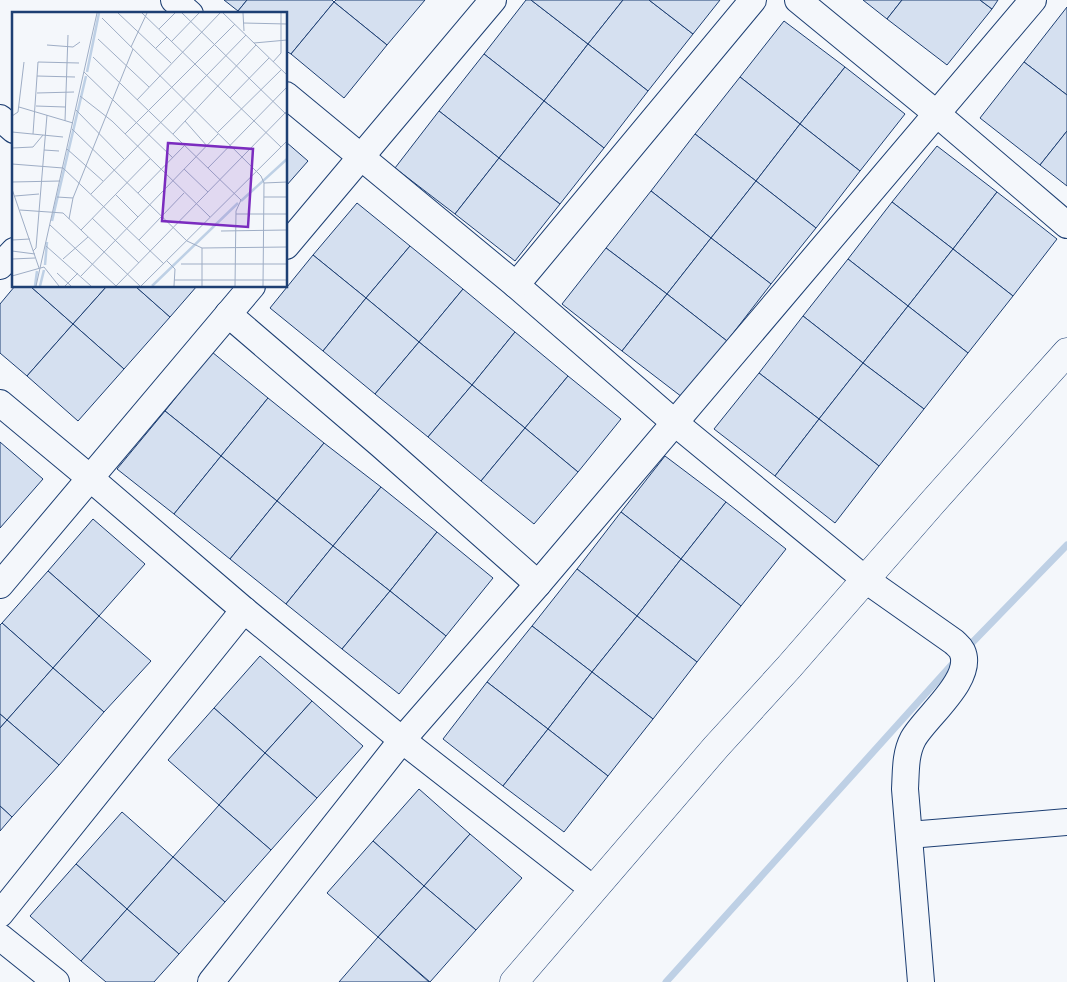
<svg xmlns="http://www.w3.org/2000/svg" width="1067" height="982" font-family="'Archivo Narrow',sans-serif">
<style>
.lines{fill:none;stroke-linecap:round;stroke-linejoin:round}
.stream{stroke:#bed0e5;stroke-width:7}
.building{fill:#d5e0f0;stroke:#1d3f73}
.minor-casing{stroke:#1d3f73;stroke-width:28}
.major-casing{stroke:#1d3f73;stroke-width:29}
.minor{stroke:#f4f7fb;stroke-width:26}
.major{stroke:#f4f7fb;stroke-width:28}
.inset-river{fill:none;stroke:#bed0e5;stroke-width:2.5}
.inset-road{fill:none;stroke:#9eadc5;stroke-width:1}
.view{fill:#7b2cbf;fill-opacity:0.15;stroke:#7b2cbf;stroke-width:2.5}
.inset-edge{fill:none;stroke:#1d3f73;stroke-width:2.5}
</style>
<rect width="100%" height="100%" fill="#f4f7fb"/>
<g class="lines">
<g class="stream">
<path d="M966,649L1067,545"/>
<path d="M666,982L955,661"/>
</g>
</g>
<g class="building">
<path d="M224,0H247L238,11Z"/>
<path d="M247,0H332L334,2L291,54L286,51V14H241L238,11Z"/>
<path d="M336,0H425L387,45L334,2Z"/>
<path d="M526,0H531L588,44L544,101L484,54Z"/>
<path d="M531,0H623L588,44Z"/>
<path d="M623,0H649L693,34L648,91L588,44Z"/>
<path d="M649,0H720L693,34Z"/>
<path d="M863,0H902L887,19Z"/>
<path d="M902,0H980L992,9L947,65L887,19Z"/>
<path d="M980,0H998L992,9Z"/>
<path d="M334,2L387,45L344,98L291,54Z"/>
<path d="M1067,7V95L1024,62Z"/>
<path d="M784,21L845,67L800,124L740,77Z"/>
<path d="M588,44L648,91L604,148L544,101Z"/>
<path d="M484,54L544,101L499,158L439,111Z"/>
<path d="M1024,62L1067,95V131L1040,165L980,118Z"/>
<path d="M845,67L905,114L860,171L800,124Z"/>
<path d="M740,77L800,124L756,181L695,134Z"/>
<path d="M544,101L604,148L560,204L499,158Z"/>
<path d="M439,111L499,158L455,214L395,168Z"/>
<path d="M800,124L860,171L816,228L756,181Z"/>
<path d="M1067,131V186L1040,165Z"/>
<path d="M695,134L756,181L711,238L651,191Z"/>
<path d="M286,142L308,161L286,186Z"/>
<path d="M937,146L997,192L953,249L892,202Z"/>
<path d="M499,158L560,204L515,261L455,214Z"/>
<path d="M756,181L816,228L771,284L711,238Z"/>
<path d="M651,191L711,238L667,294L606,248Z"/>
<path d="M997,192L1057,239L1013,296L953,249Z"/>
<path d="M892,202L953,249L908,306L848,259Z"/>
<path d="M357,203L410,246L366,298L313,255Z"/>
<path d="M711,238L771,284L727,341L667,294Z"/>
<path d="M410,246L463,289L419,342L366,298Z"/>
<path d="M606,248L667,294L622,351L562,304Z"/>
<path d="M953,249L1013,296L968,353L908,306Z"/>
<path d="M313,255L366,298L323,351L270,308Z"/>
<path d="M848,259L908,306L863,363L803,316Z"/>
<path d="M15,286H30L73,324L27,376L0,353V304Z"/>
<path d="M30,286H107L73,324Z"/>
<path d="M107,286H135L170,317L124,369L73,324Z"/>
<path d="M135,286H197L170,317Z"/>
<path d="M463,289L515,332L472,385L419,342Z"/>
<path d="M667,294L727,341L682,397L622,351Z"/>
<path d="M366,298L419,342L375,394L323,351Z"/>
<path d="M908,306L968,353L924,409L863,363Z"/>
<path d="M803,316L863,363L819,419L759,373Z"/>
<path d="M73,324L124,369L78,421L27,376Z"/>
<path d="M515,332L568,376L525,428L472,385Z"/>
<path d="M419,342L472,385L428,437L375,394Z"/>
<path d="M212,352L268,398L221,456L165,411Z"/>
<path d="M863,363L924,409L879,466L819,419Z"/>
<path d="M759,373L819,419L775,476L714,429Z"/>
<path d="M568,376L621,419L578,472L525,428Z"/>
<path d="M472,385L525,428L481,481L428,437Z"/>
<path d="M268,398L324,443L277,501L221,456Z"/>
<path d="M165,411L221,456L174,514L117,469Z"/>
<path d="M819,419L879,466L835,523L775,476Z"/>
<path d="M525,428L578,472L534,524L481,481Z"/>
<path d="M0,442L43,479L0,528Z"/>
<path d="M324,443L381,487L333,546L277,501Z"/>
<path d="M221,456L277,501L230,559L174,514Z"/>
<path d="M665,456L726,502L681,559L621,512Z"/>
<path d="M381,487L437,532L390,591L333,546Z"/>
<path d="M277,501L333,546L286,604L230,559Z"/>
<path d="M726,502L786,549L741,606L681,559Z"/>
<path d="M621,512L681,559L637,616L577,569Z"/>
<path d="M93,519L145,564L99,616L48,571Z"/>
<path d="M437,532L493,578L446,636L390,591Z"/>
<path d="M333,546L390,591L342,649L286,604Z"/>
<path d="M681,559L741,606L697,662L637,616Z"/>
<path d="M577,569L637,616L592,672L532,626Z"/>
<path d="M48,571L99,616L53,668L2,623Z"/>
<path d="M390,591L446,636L399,694L342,649Z"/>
<path d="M99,616L151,661L104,712L53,668Z"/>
<path d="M637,616L697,662L653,719L592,672Z"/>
<path d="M2,623L53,668L7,720L0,714V625Z"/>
<path d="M532,626L592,672L548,729L487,682Z"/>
<path d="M260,656L312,701L265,753L214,708Z"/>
<path d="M53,668L104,712L59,765L7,720Z"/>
<path d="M592,672L653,719L608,776L548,729Z"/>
<path d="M487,682L548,729L503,786L443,739Z"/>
<path d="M312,701L363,746L317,798L265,753Z"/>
<path d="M214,708L265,753L219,805L168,760Z"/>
<path d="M0,714L7,720L0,728Z"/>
<path d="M7,720L59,765L12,817L0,806V728Z"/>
<path d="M548,729L608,776L564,832L503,786Z"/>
<path d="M265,753L317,798L271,850L219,805Z"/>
<path d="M419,789L470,834L424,886L373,841Z"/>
<path d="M219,805L271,850L225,902L173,857Z"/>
<path d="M0,806L12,817L0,831Z"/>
<path d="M122,812L173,857L127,909L76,864Z"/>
<path d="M470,834L522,878L476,930L424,886Z"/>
<path d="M373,841L424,886L378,937L327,893Z"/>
<path d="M173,857L225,902L179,954L127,909Z"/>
<path d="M76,864L127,909L81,961L30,916Z"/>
<path d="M424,886L476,930L430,982L378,937Z"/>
<path d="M127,909L179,954L154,982H106L81,961Z"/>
<path d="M378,937L429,982H339Z"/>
</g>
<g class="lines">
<g class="minor-casing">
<g id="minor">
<path d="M174,0L190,14"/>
<path d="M798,0L937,114L1067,225"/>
<path d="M286,95L516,285L675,423L866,580L954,642C957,645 960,647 962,651C975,679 925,717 913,739C905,754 906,772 905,789L921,982"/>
<path d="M0,118L14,130"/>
<path d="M286,246L493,0"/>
<path d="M0,266L14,251"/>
<path d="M516,285L753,0"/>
<path d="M228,314L381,445L538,584"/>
<path d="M0,403L90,478L244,610L402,740L593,889"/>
<path d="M0,585L252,286"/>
<path d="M909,835L1067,822"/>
<path d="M0,914L244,610"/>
<path d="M0,937L56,982"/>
<path d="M211,982L402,740L538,584L1033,0"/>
</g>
</g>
<g class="major-casing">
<path id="major" d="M514,982L716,747L789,667L932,503L1067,352"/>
</g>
<use href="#minor" class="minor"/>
<use href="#major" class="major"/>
</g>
<g transform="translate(12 12)">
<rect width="275" height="275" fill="#f4f7fb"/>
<path class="inset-river" d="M75,60L87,1M229,189L275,147M40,209L74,64M33,253L35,230M23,274L25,259M28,274L32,258M140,274L226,191"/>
<path class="inset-road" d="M106,1L159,51M130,1L269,135M170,1L275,103M211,1L275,63M231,1L232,19M90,6L249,164L252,171L251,274M231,11L275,12M147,17L163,1M86,27L137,75M159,30L187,1M242,31L275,28M35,33L61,35L68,30M119,35L135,1M144,36L155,25M81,45L229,188L224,199L223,274M261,50L269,41V1M72,60L161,146M25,64L63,65M25,81L62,80M68,84L100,109L198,205M218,86L257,46M125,88L208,1M24,94L53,95M7,95L61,111M64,98L112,147M0,104L6,100L12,50M53,109L56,23M173,109L195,134M60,117L175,229L190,236V274M0,120L51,125M205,121L269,58M21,122L26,50L67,51M113,122L223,12M161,122L244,33M0,136L21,135L31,123M55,137L91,169M32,138L47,139M0,152L51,156L152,252M196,156L275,75M172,157L196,180M0,170L48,169M252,171L275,170M0,177L27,256M126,181L172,134M79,182L234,23M103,182L126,205M3,184L27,182M45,185L61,186M252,185H275M8,198L51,201L128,274M224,202H275M80,206L127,251M57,207L61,186L121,37M38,213L104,274L275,99M69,218L138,147M209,219L275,218M0,228L18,227M127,228L172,181M34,234L79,274M190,236L275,235M0,239L23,242M21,239L24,236L35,103M0,247L23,246M51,247L76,225M155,249L163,257L162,274M169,252H275M45,261L59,274M0,264L32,255L47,274M69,264L206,122M162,268H275M24,274L85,1M53,274L66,261M129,274L275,129"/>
<path class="view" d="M156,131L241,137L236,215L150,209Z"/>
<rect width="275" height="275" class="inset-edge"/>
</g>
</svg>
